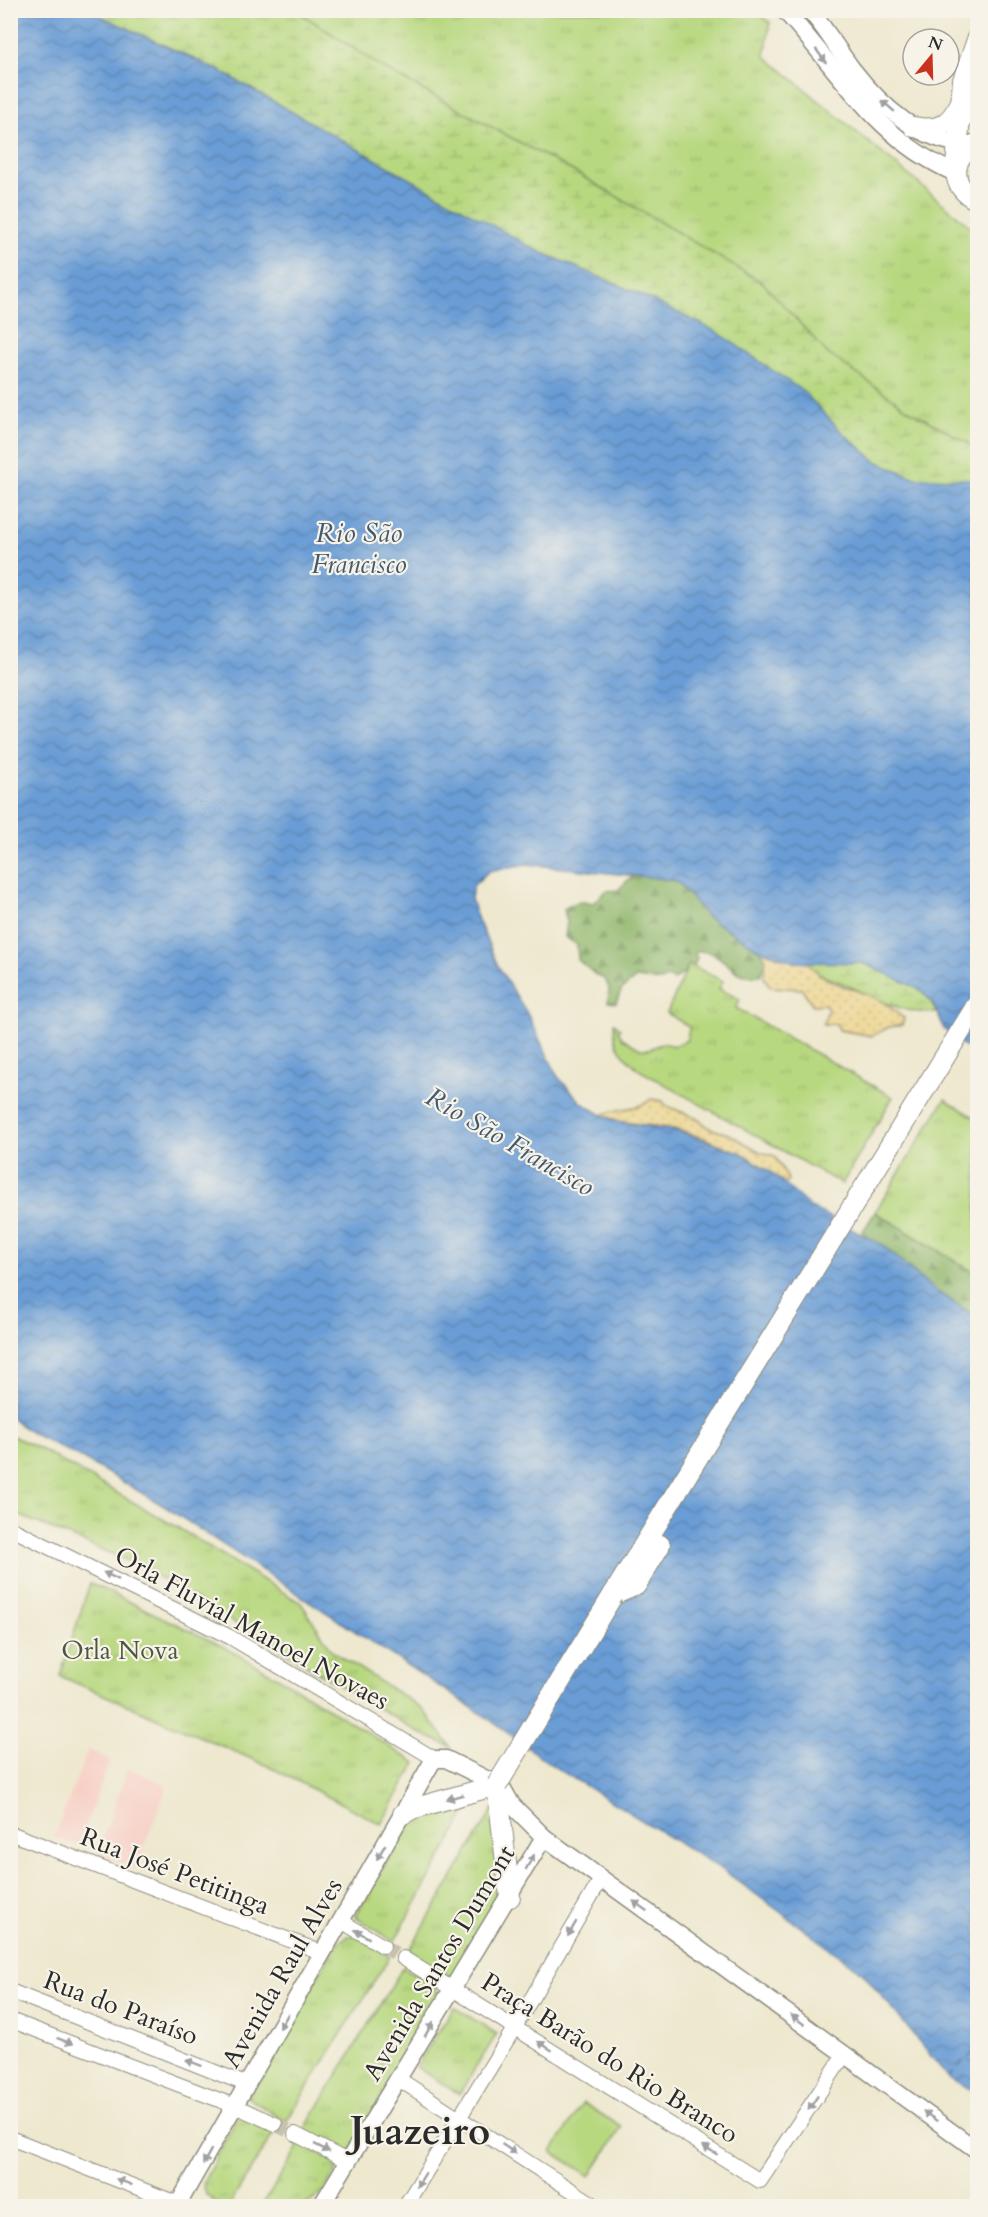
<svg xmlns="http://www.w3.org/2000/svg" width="988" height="2217" font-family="Cardo,serif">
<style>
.built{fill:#f7d1c8}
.grass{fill:url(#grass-tufts);stroke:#728256;stroke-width:1.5}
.forest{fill:url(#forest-firs);stroke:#5e724c;stroke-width:1.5}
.wetland{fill:url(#wetland-marsh);stroke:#728256;stroke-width:1.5}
.sand{fill:url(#sand-dots);stroke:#8c8264;stroke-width:1.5}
.pitch{fill:#b8d880;stroke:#728256;stroke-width:1.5}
.water{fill:url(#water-waves);stroke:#4a6480;stroke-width:1.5}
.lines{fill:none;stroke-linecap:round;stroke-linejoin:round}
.ferry{stroke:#44596f;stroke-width:1.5;stroke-dasharray:8 6;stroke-linecap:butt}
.minor-tunnel{stroke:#c7c2ae;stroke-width:14;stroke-dasharray:14 7;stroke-linecap:butt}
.minor-casing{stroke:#8c8a7d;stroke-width:16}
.major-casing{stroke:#8c8a7d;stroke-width:19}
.highway-casing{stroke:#8c8a7d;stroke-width:22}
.minor{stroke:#fff;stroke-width:14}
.major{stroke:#fff;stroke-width:16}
.highway{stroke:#fff;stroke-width:20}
.highway-bridge-casing{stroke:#8c8a7d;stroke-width:22;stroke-linecap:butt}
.highway-bridge{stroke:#fff;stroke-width:20}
.oneway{fill:#a0a0a0}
.labels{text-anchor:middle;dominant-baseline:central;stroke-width:4.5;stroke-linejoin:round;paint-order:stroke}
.street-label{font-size:26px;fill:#2b2b2b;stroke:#f7f3e8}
.park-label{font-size:26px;fill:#4e5640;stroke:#f7f3e8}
.water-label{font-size:27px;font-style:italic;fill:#44596f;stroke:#f7f3e8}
.town-label{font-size:38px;font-weight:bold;fill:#2b2b2b;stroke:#f7f3e8}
</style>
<defs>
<pattern id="grass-tufts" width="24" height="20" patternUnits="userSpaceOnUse" patternTransform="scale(1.5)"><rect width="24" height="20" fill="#b8d880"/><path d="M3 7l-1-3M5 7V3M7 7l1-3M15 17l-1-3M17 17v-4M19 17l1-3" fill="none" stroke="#9eba6f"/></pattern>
<pattern id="forest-firs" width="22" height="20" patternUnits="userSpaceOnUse" patternTransform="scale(1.5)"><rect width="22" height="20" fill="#92b86e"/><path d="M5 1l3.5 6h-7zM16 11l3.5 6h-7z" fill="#77965b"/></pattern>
<pattern id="wetland-marsh" width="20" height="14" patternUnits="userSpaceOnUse" patternTransform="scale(1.5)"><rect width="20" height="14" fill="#b8d880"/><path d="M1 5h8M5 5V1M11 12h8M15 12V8" fill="none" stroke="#9eba6f"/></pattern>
<pattern id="sand-dots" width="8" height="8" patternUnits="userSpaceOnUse" patternTransform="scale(1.5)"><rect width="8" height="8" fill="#eeda9e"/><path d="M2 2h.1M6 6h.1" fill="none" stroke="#cb8" stroke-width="1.8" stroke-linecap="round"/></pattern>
<pattern id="water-waves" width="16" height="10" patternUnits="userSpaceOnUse" patternTransform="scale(1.5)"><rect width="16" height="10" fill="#6a9dd5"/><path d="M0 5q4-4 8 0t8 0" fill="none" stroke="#5780ad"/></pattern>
</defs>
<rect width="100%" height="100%" fill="#f7f3e8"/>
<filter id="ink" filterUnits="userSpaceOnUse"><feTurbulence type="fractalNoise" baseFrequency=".0167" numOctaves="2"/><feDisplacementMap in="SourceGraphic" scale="12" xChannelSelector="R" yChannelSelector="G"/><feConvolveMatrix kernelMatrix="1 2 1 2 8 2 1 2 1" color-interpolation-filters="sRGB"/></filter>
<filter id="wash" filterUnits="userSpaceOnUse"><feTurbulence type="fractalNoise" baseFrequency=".008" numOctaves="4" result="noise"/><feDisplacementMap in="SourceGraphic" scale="24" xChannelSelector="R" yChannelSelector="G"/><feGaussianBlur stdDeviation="1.35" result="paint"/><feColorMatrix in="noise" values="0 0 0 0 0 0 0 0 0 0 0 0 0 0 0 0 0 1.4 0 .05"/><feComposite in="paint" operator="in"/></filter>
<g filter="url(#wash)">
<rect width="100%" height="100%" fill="#eee8cf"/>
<g class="built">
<path d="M88,1749L110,1760L78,1846L54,1837Z"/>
<path d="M128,1768L167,1786L136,1868L97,1854Z"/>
</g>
<g class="grass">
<path d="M297,11H753L770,22L765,56L977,232V448L909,410L827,353L763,283L580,175L386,70Z"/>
<path d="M689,964L723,981L719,989L740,999L736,1008L893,1097L842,1184L639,1070C621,1052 614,1049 614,1023L620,1028L618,1031L622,1038L640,1049H650L663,1043L674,1046L687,1040L689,1027L667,1013Z"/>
<path d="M945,1099L977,1119V1274L875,1212Z"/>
<path d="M10,1435L40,1449L180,1529L301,1603L333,1652L422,1708L451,1747L420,1733L138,1565L11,1512Z"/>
<path d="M90,1583L220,1645L281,1679L416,1763L381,1824L268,1766L60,1676Z"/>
<path d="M476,1795L394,1942L355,1916L410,1823Z"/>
<path d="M494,1808L505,1892L453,1979L409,1951Z"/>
<path d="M348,1936H359L390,1956L286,2122L247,2097L337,1943Z"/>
<path d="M403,1967L433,1985L439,1994L348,2156L304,2130Z"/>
<path d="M454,2007L497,2034L459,2094L416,2067Z"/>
<path d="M239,2114L275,2131L229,2206H220L206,2194L203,2183Z"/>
<path d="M301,2142L340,2166C311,2210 314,2206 262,2206Z"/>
</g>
<g class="forest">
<path d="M633,875L673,880L680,884L707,917L760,950L766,958L765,966L760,975C727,981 730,951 697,951L695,954L697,958L694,966L689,964L685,972L673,981L668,977L661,981L636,978L622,989L616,1003L608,1002L609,988L605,979L597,976L578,960L577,945L565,937L567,922L564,909C574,902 581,900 592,904L606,891L618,890Z"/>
<path d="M875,1212L977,1274V1317L937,1292L882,1245L861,1234Z"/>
</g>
<g class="wetland">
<path d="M90,11H297L386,70L580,175L763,283L827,353L909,410L977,448V542L894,469L876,461L841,431L220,71Z"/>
<path d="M841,960C874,964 924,978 936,1013C903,1014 876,999 847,985C832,978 817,978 808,962Z"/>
</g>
<g class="sand">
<path d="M760,950L795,962H808C821,985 864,989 886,1004C893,1008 897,1014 904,1018L902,1025L889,1027L872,1036L839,1030L837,1024H823L828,1010L825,1004L813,1005L802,989L771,987L764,978L766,958Z"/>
<path d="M651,1099L663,1101L665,1105L698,1119L709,1128L731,1135L760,1152L775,1156L788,1179L785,1184C752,1157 715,1139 674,1129C650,1124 625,1125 602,1115C617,1107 638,1111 651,1099Z"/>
</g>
<path class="pitch" d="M583,2103L622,2127L590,2176L552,2152Z"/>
<path class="water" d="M10,11H90L220,71L536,250L633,291L717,332L804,392L841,431L876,461L916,478L977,479V1053L961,1044L944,1029L933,1004L921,990L863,963L795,962L760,950L707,917L680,884L673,880L526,864L489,871L473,886L471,899L478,920L498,966L527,1013L558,1077L582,1103L602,1115L618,1122L674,1130L740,1152L771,1172L810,1207L882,1245L937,1292L977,1317V2093L948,2077L863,1973L723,1870L553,1766L483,1715L164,1506L87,1461L32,1433L11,1418Z"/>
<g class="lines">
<path class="ferry" d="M948,2077L978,2048"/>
</g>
</g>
<g filter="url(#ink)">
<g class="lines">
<g class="minor-tunnel">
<path d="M383,1946L403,1958"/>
<path d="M275,2124L295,2134"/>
</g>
<g class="minor-casing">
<g id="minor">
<path d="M10,1528L230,1637L435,1759"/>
<path d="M10,1833L323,1953"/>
<path d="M341,1921L383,1946"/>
<path d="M403,1958L760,2181L845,2054"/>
<path d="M10,1991L248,2085"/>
<path d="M10,2020L235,2106L275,2124"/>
<path d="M400,2080L596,2206"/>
<path d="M295,2134L349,2162"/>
<path d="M10,2138L179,2204"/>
<path d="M405,2206L515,2027L601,1879"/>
</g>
</g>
<g class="major-casing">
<g id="major">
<path d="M784,10C840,71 875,138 955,173"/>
<path d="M809,10C826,28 838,51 853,70C881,106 922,144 970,144"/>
<path d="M503,1789L512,1805L544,1837L978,2151"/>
<path d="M177,2206L431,1764L435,1759H446L500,1786"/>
<path d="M321,2206L544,1837"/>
</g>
</g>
<g class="highway-casing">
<g id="highway">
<path d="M974,77L973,99L978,119"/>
<path d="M914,127C938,132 949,125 960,104"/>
<path d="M978,143C949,155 949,189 978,200"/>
<path d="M956,166L963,80L978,37"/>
<path d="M613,1595L978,1003"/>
<path d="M613,1595L636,1585L660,1545"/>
<path d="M403,1814L412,1809L497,1785L510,1897"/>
</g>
</g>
<use href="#minor" class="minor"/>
<use href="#major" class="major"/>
<use href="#highway" class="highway"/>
<g class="highway-bridge-casing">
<path id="highway-bridge" d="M497,1785L613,1595"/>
</g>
<use href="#highway-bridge" class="highway-bridge"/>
</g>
<defs><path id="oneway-solid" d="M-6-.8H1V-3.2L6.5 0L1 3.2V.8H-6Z" transform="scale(1.5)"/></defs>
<g class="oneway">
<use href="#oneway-solid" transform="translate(821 56) rotate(53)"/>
<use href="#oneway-solid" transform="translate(888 106) rotate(-139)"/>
<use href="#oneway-solid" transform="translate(111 1576) rotate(-154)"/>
<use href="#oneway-solid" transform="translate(455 1797) rotate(164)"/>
<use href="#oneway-solid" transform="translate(381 1852) rotate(120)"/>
<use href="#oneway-solid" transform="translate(530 1862) rotate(-60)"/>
<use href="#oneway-solid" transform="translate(640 1906) rotate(-144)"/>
<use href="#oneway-solid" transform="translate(572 1929) rotate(120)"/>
<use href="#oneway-solid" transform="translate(362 1934) rotate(-149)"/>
<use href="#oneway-solid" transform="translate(798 2020) rotate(-144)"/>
<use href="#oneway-solid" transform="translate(284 2021) rotate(120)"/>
<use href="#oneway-solid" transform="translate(429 2029) rotate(-60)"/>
<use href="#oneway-solid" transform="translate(65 2041) rotate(21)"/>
<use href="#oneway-solid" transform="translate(545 2046) rotate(-148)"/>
<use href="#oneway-solid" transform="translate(194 2063) rotate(-159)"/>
<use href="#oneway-solid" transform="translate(813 2103) rotate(124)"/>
<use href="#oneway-solid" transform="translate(930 2116) rotate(-144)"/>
<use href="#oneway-solid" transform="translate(322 2148) rotate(27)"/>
<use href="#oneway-solid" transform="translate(509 2149) rotate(33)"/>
<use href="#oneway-solid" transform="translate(710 2150) rotate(-148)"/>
<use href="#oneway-solid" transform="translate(207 2157) rotate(119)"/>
<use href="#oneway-solid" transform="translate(421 2180) rotate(122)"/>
<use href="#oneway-solid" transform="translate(124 2182) rotate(-159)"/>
</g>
</g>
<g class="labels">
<g class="street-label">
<text transform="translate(252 1628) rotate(29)">Orla Fluvial Manoel Novaes</text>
<text transform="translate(175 1871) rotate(21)">Rua José Petitinga</text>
<text transform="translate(439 1963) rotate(-59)">Avenida Santos Dumont</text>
<text transform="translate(282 1973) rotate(-60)">Avenida Raul Alves</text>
<text transform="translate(121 2008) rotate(21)">Rua do Paraíso</text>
<text transform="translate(610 2058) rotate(32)">Praça Barão do Rio Branco</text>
</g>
<g class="park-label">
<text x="120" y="1650">Orla Nova</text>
</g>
<g class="water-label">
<text x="359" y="533">Rio São<tspan x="359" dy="31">Francisco</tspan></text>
<text transform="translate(510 1142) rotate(30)">Rio São Francisco</text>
</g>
<g class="town-label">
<text x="420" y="2132">Juazeiro</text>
</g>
</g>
<rect width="988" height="2217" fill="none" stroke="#f7f3e8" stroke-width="36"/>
<g transform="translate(931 57) rotate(19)"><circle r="28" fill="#f7f3e8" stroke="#a5a39c" stroke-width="1.5"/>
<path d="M0-4.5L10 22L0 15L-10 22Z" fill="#c8321e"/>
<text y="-9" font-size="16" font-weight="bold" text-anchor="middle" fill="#2b2b2b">N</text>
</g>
</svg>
